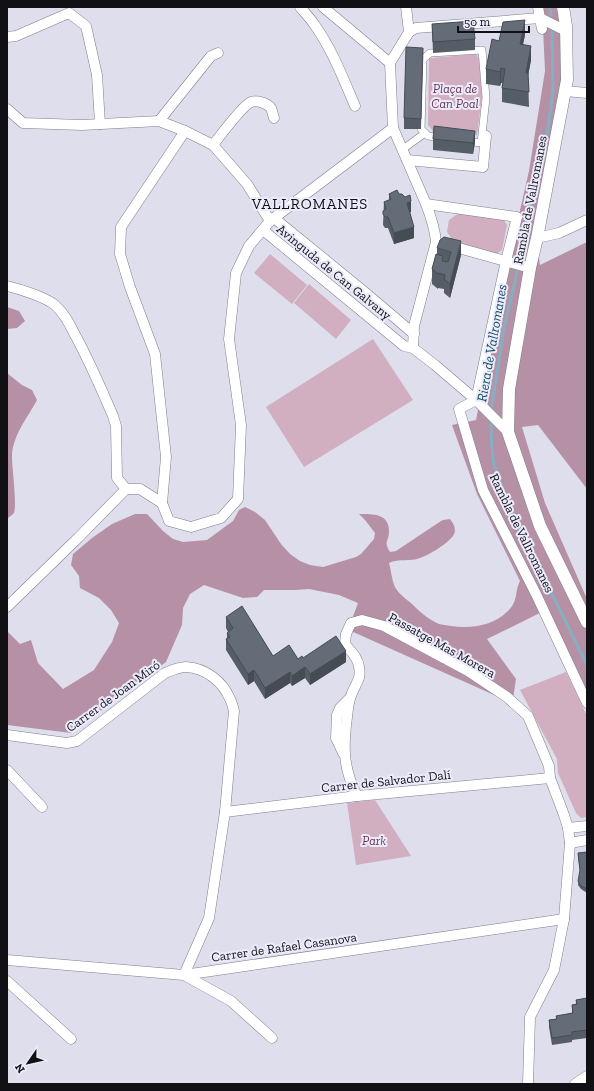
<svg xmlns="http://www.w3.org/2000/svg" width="594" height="1091" font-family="'Zilla Slab',serif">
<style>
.green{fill:#d2aec1}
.forest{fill:#b691a5}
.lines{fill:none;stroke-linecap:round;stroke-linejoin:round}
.stream{stroke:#86b0c2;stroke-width:3}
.pedestrian-casing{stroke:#7e7e8c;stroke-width:8}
.minor-casing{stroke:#7e7e8c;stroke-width:11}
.tertiary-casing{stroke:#7e7e8c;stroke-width:13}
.pedestrian{stroke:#fff;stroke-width:7}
.minor{stroke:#fff;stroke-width:10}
.tertiary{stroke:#fff;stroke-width:12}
.wall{fill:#555d66}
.shaded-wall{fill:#454c53}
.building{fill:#636c77;stroke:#454c53}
.labels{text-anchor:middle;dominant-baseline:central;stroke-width:4;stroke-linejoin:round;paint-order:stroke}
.park-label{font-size:13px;font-style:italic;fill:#693654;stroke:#ebebfb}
.street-label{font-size:13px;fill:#101015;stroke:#ebebfb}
.water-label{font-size:14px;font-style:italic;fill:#104a5e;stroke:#ebebfb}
.quarter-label{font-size:15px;letter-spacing:1px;fill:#101015;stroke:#ebebfb}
</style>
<rect width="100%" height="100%" fill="#dedeed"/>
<g class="green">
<path d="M476,54L479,59L482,97L477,135L474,136L433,131L428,125L429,59L431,58Z"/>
<path d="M459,213L503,219L507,225L502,250L496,254L455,243L447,232L449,220Z"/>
<path d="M270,254L307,285L292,304L254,273Z"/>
<path d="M309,284L351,320L336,339L294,303Z"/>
<path d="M373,339L413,400L304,467L266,407Z"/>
<path d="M566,672L587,716V817L581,818L576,813L558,773L557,759L520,690Z"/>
<path d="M375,800L411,856L356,865L347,803Z"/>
</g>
<g class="forest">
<path d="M542,7H568L571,22L538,251L540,265L587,242V489L538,425L522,427L545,503L587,599V695L546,610L487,639L516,679L512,705L503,699L351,631L352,619L358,603L339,595L309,589L296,590H264L257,597L243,598L204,585L190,594L183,608L182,625L166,662L71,733L7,725V631L20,644L31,640L38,663L63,689L94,670L112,642L119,623L111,610L99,598L80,588L79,576L71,565L73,554L92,538L112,524L135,514H147L163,531L173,539L183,542L207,540L233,521L239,510L245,507L255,512L265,520L281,544L290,554L300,561L310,565L323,567L356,557L361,554L374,539L375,533L365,520L359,514C372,514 389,513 389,531C389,542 383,541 390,552L396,551L438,523L443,520L450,519C454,524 457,530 453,536C447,544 429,555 420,558C410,562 399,558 389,563C391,570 392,581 395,587C399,594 406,599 412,604C420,612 429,620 439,624C442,625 447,625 451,626C470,629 493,626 508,611C519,600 514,593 520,581L477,494L452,425L476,420L502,289L529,171L545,71Z"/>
<path d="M7,307L19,311L25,321L17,328L7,329Z"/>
<path d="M7,373L22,385L32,390L37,400C28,417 12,436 12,457C12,468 17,504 14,513C12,515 9,517 7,519Z"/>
</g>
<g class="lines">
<g class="stream">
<path d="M550,7L551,21"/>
<path d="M491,411L504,328L516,277L534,184L545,147L553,92L552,27"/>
<path d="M491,418C491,435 491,452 495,468C499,482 505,496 510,509L587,665"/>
</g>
<g class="pedestrian-casing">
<g id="pedestrian">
<path d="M482,50L486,98L481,143L428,136L421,129L423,59L430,53Z"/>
<path d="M403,149L425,133"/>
</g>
</g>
<g class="minor-casing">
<g id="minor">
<path d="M300,7C305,13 310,18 314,24C332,49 343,78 355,106"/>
<path d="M323,7L390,63L393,128L426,204"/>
<path d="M406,7L409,32"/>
<path d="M538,7L542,29"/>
<path d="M540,18L566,31"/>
<path d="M409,32L416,28L540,18"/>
<path d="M7,37L16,36L69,13L86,26L97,75L100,124"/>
<path d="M390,63L409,32"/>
<path d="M565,91L587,93"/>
<path d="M7,109L23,123L82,125L159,121L185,131L213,145L247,184L270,221"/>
<path d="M159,121L211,56L218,53"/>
<path d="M185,131L121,227L120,254L130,287L155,354L166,457L162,503L169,521L191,527L221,518L238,499L241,425L229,339L236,273L249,246L270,221L393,128"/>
<path d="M213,145C220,136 242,106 251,102C257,100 267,103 271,108C272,110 273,115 274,118"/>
<path d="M407,160L483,167L486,136"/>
<path d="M274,218L367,294L414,334"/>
<path d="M263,230L404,346L413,348L435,365L476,400L508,432"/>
<path d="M537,238L559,233L587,220"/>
<path d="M448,245L530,268"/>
<path d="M7,286C20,289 45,297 55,305C64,313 69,323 74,333C89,360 101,388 113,416L116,426L117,478L126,489H140L162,503"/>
<path d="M413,348L414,326L436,242C435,229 431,217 426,204L517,217L506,261L476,400L459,409L483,490L536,594L587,703"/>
<path d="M7,607L78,538L126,489"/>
<path d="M7,735L67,743L77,741L165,673C172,670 179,667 186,667C206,668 223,682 230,699C232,703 233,707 234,711L225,812L209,918L184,975"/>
<path d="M343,753L336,738L337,715L340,708L350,698"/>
<path d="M7,770L42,807"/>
<path d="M357,796C343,768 343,747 347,717C348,710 348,703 351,696C354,685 362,680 359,667C358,657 351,652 345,644L346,634L351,623L362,620L384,626L468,671L507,697L528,716L549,766L550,778L564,815L568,828L570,843L564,919L554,970L530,1017L528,1084"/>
<path d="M225,812L357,796L550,778"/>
<path d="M568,828L587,826"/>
<path d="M570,843L587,840"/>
<path d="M7,960L184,975L564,919"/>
<path d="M184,975L231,1001L272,1038"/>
<path d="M7,981L71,1039"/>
<path d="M575,1084L587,1076"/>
</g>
</g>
<g class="tertiary-casing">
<path id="tertiary" d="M563,7L566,26L567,80L537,238L530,268L509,389L508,432L540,526L587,622"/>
</g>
<use href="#pedestrian" class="pedestrian"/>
<use href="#minor" class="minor"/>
<use href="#tertiary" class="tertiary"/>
</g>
<g class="wall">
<path d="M432,24L475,39V50L433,53Z"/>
<path d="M525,35L523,44L531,60L528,75L529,107L502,102V88L503,83H501L500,86L486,84V69Z"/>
<path d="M423,48L421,129H404V118Z"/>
<path d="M433,139L475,142L473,154L433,150Z"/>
<path d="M389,194H399L411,212H410L414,238L394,244L388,228H385L383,225L384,202L389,200Z"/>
<path d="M437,248L461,255L450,298L444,293V289L438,288V289L432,284V269L437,255Z"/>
<path d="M226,617L273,656L298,659L303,658L346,662L310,685L305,678L292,686L290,683L265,699L254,681L248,685L226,650V639L227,638V633L228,632L226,628Z"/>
<path d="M587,852V893L581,889L578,885L580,872L578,857V853Z"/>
<path d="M587,998V1038L572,1040V1042L552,1045L549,1027V1020L556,1019V1016L572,1013V1005L576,1004V1000Z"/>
</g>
<g class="shaded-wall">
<path d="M525,20V35L520,58V44Z"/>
<path d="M531,46V60L526,87V73Z"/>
<path d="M501,68V83L500,86V72Z"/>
<path d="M475,131V142L473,154V143Z"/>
<path d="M411,201V212L407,214V203Z"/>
<path d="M414,227V238L394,244V233Z"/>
<path d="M461,241V255L450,298V284Z"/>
<path d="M346,651V662L310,685V674Z"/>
<path d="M305,667V678L292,686V676Z"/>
<path d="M254,670V681L248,685V674Z"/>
<path d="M290,672V683L265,699V688Z"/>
</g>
<g class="building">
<path d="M525,20L520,44L531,46L526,73H528L529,92L502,88L505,69L501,68L500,72L486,69L492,39L499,41L503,22Z"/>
<path d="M473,21L475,39L433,42L432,24Z"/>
<path d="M406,47L423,48L421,119L404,118Z"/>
<path d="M434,126L475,131L473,143L433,139Z"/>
<path d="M397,190L399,194H402L405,197L410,195L411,201L407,203L414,227L394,233L388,217H385L383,214V211L386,209L384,202L391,199L389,194Z"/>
<path d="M444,237L461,241L450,284L444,279L445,275L438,273V274L432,269L436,254L443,256L442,261L448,262L451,252L437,248L440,240Z"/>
<path d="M242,606L273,656L289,645L298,659L302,656L303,658L336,636L346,651L310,674L305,667L292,676L290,672L265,688L254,670L248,674L226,639L230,637L227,633L233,628L226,617Z"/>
<path d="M587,852V889L581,886L578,881L580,870L578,853Z"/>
<path d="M587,998V1030L572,1032V1035L552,1038L549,1020L557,1019L556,1016L573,1013L572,1005L577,1004L576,1000Z"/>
</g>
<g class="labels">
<g class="park-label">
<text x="455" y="88">Plaça de<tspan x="455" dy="15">Can Poal</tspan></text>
<text x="374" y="840">Park</text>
</g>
<g class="street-label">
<text transform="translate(530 200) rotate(-79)">Rambla de Vallromanes</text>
<text transform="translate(334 272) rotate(39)">Avinguda de Can Galvany</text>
<text transform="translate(522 533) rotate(64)">Rambla de Vallromanes</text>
<text transform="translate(442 645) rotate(29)">Passatge Mas Morera</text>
<text transform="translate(113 696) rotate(-36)">Carrer de Joan Miró</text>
<text transform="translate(386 781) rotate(-6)">Carrer de Salvador Dalí</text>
<text transform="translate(284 947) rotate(-8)">Carrer de Rafael Casanova</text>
</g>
<g class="water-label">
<text transform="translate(492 343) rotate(-80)">Riera de Vallromanes</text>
</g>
<g class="quarter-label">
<text x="310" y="204">VALLROMANES</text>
</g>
</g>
<rect width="594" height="1091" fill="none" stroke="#101015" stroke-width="16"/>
<g transform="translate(28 1063) rotate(236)" stroke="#ebebfb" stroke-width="3" paint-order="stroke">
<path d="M0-3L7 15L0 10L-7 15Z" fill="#101015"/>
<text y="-6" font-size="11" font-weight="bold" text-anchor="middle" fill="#101015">N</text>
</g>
<path d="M458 26v6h71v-6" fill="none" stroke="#101015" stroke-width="2"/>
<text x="464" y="26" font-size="12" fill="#101015" stroke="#ebebfb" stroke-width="3" paint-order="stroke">50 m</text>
</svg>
